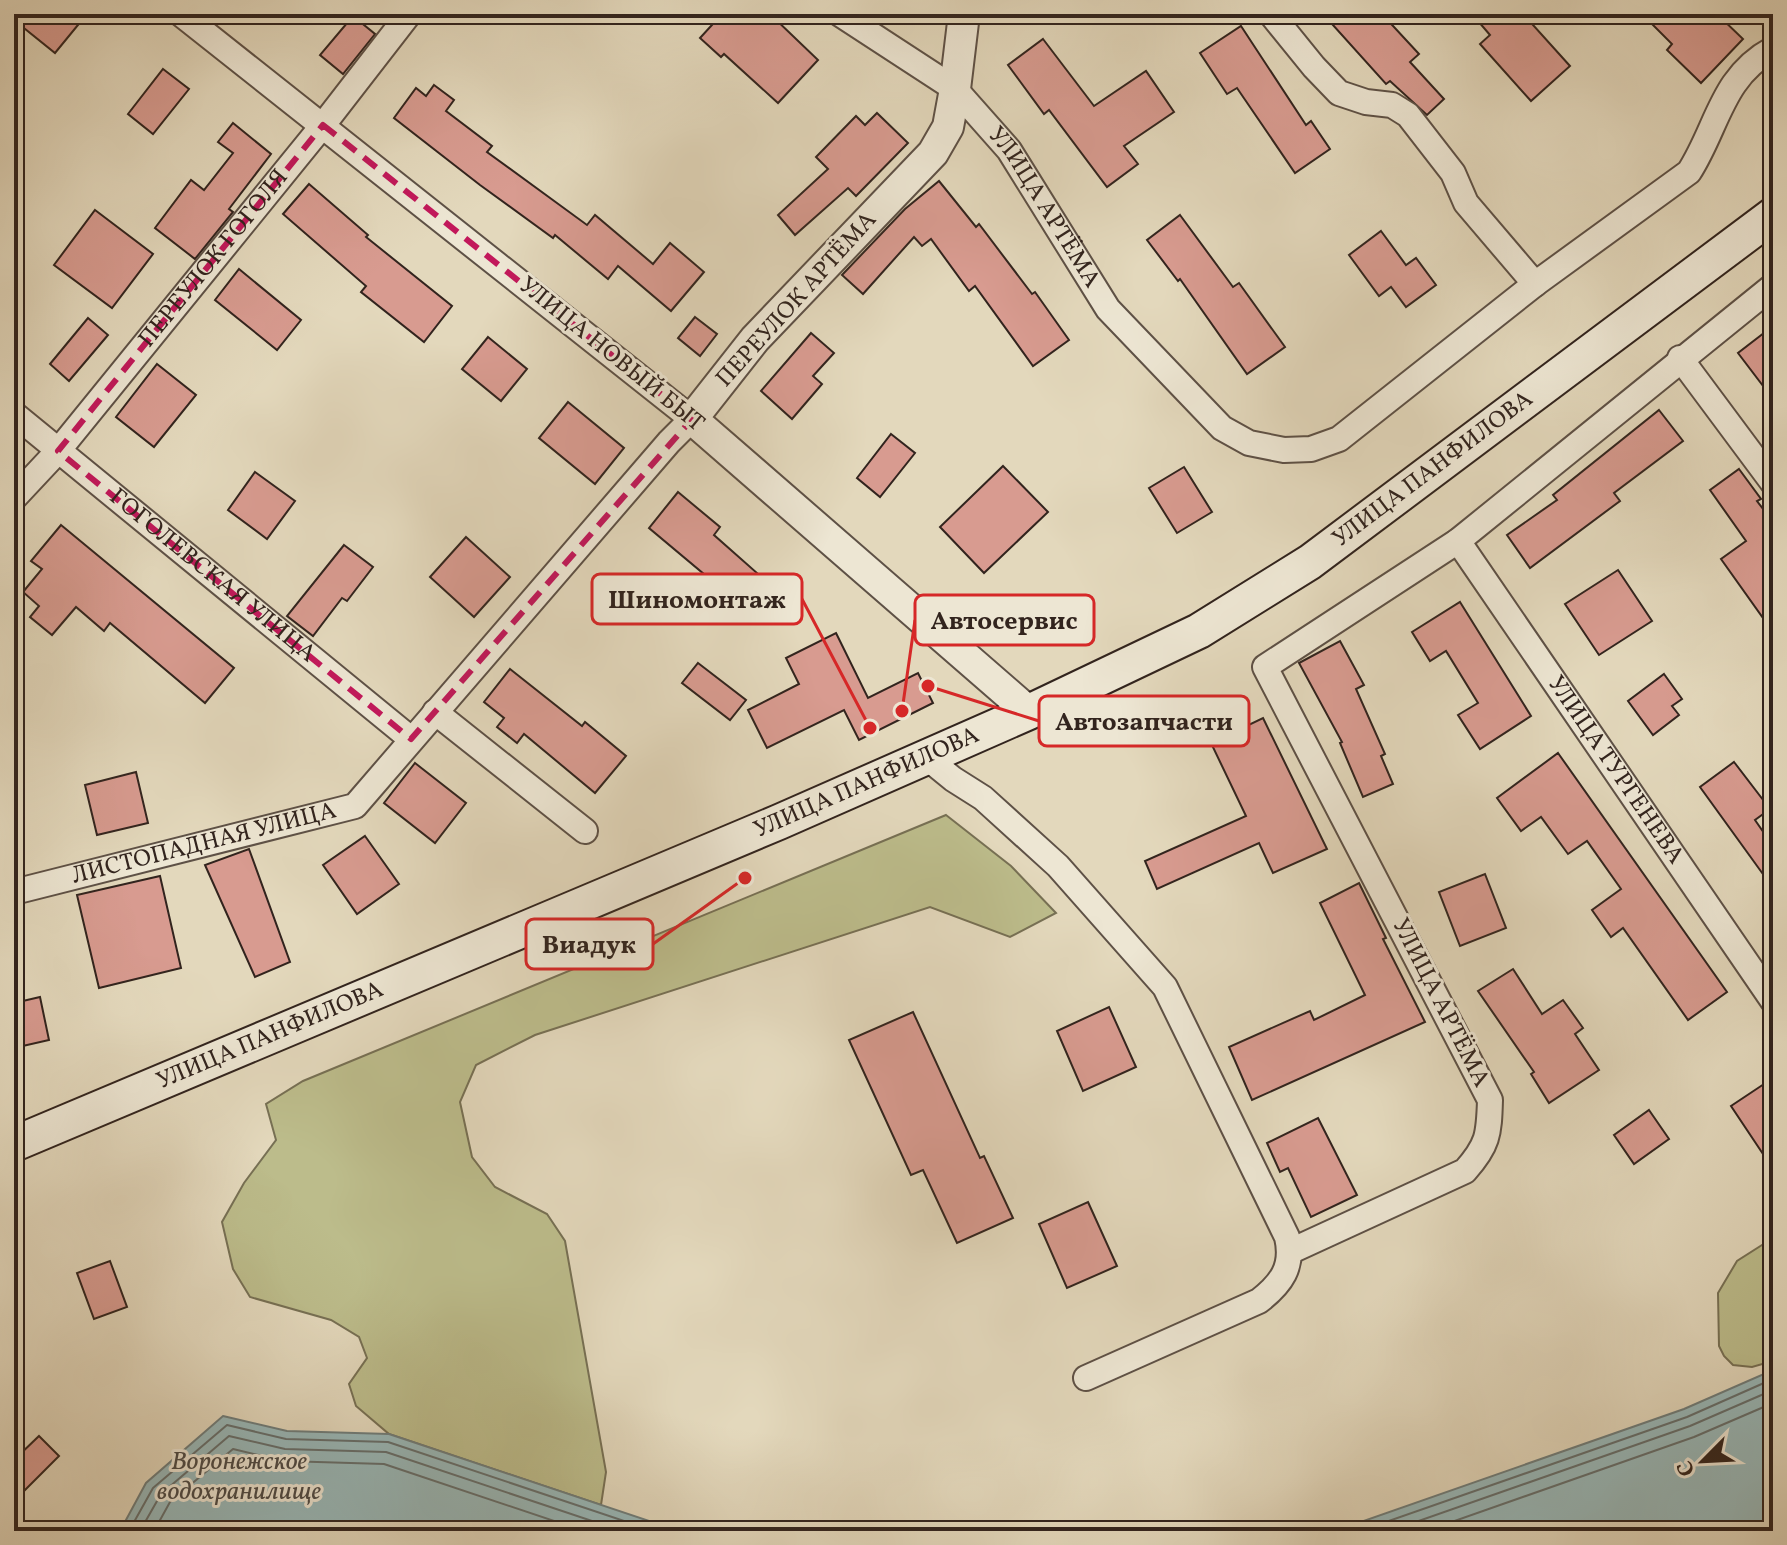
<svg xmlns="http://www.w3.org/2000/svg" width="1787" height="1545" font-family="Vollkorn,serif">
<style>
.green{fill:#bcbc8b;stroke:#777054;stroke-width:2}
.water{fill:#98b8b9;stroke:#6f7d7b;stroke-width:2}
.lines{fill:none;stroke-linecap:round;stroke-linejoin:round}
.shore{stroke:#656e6c;stroke-width:2}
.building{fill:#d89b90;stroke:#32241e;stroke-width:2}
.minor-casing{stroke:#5e5146;stroke-width:28}
.tertiary-casing{stroke:#5e5146;stroke-width:34}
.secondary-casing{stroke:#32241e;stroke-width:38}
.minor{stroke:#ede6d3;stroke-width:24}
.tertiary{stroke:#ede6d3;stroke-width:30}
.secondary{stroke:#ede6d3;stroke-width:34}
.marked{fill:none;stroke:#c2185b;stroke-width:6;stroke-dasharray:16 10;stroke-linejoin:round}
.labels{text-anchor:middle;dominant-baseline:central;stroke-width:6;stroke-linejoin:round;paint-order:stroke}
.street-label{font-size:24px;fill:#32241e;stroke:#ede6d3}
.water-label{font-size:26px;font-style:italic;fill:#4c4945;stroke:#ede6d3}
.leader{fill:none;stroke:#d62828;stroke-width:3}
.callout-dot{fill:#d62828;stroke:#ede6d3;stroke-width:3}
.callout{fill:#ede6d3;stroke:#d62828;stroke-width:3}
.callout-label{font-size:26px;text-anchor:middle;font-weight:bold;fill:#32241e}
</style>
<rect width="100%" height="100%" fill="#e3d8bc"/>
<filter id="stains"><feTurbulence type="fractalNoise" baseFrequency=".0025" numOctaves="4"/><feColorMatrix values="0 0 0 0 .2 0 0 0 0 .09 0 0 0 0 .02 0 0 0 .5 -.17"/></filter>
<radialGradient id="worn" r=".72"><stop offset=".6" stop-color="#630" stop-opacity="0"/><stop offset="1" stop-color="#630" stop-opacity=".3"/></radialGradient>
<g class="green">
<path d="M946,815L1011,866L1056,913L1010,937L930,907L535,1035L476,1065L460,1102L472,1157L495,1187L547,1214L565,1241L606,1472L601,1505L389,1434L356,1406L349,1384L367,1358L359,1337L331,1320L250,1297L233,1269L222,1222L244,1183L276,1140L266,1104L303,1081Z"/>
<path d="M1773,1238V1361L1752,1367L1733,1365L1724,1356L1719,1346L1718,1293L1737,1261Z"/>
</g>
<g class="water">
<path d="M1773,1370V1531H1335L1684,1409Z"/>
<path d="M223,1416L287,1431L389,1434L679,1531H120L146,1483Z"/>
</g>
<g class="lines">
<g class="shore">
<path d="M129,1531L153,1488L227,1425L286,1439L388,1442L654,1531"/>
<path d="M140,1531L161,1494L229,1436L285,1449L386,1452L622,1531"/>
<path d="M154,1531L170,1502L233,1449L284,1461L384,1464L584,1531"/>
<path d="M1360,1531L1687,1417L1773,1379"/>
<path d="M1390,1531L1690,1426L1773,1390"/>
<path d="M1426,1531L1694,1437L1773,1403"/>
</g>
</g>
<g class="building">
<path d="M14,14H87L55,53L14,20Z"/>
<path d="M722,14H770L818,60L778,103L724,54L721,57L700,38Z"/>
<path d="M1323,14H1382L1419,54L1410,62L1444,99L1427,115L1390,81L1386,84Z"/>
<path d="M1472,14H1523L1570,66L1531,101L1480,44L1490,35Z"/>
<path d="M1642,14H1717L1743,39L1701,83L1667,50L1672,44Z"/>
<path d="M353,16L375,34L343,74L320,55Z"/>
<path d="M1241,26L1306,125L1311,121L1330,149L1295,173L1237,88L1227,94L1200,53Z"/>
<path d="M1043,39L1094,106L1146,71L1174,112L1124,146L1138,164L1107,187L1049,110L1044,114L1008,65Z"/>
<path d="M163,69L189,89L153,134L128,114Z"/>
<path d="M434,85L454,100L446,111L492,146L487,152L587,225L595,215L653,264L670,243L704,272L671,311L618,266L608,279L555,235L553,238L480,185L394,118L416,88L426,96Z"/>
<path d="M877,113L908,143L856,196L848,188L795,235L778,215L828,169L816,157L856,116L865,125Z"/>
<path d="M233,123L271,154L229,209L233,212L195,259L155,228L191,180L204,190L233,153L218,142Z"/>
<path d="M939,181L976,227L979,224L1032,294L1035,292L1069,340L1033,366L975,286L969,291L931,239L922,246L914,237L863,294L842,275L905,209Z"/>
<path d="M309,184L368,235L366,237L452,306L424,342L361,292L366,286L283,214Z"/>
<path d="M95,210L153,254L112,308L54,265Z"/>
<path d="M1180,215L1233,287L1239,283L1285,347L1247,374L1180,279L1178,281L1147,240Z"/>
<path d="M1381,231L1406,265L1416,258L1436,285L1406,307L1391,287L1379,296L1349,255Z"/>
<path d="M239,269L301,320L277,350L215,300Z"/>
<path d="M695,317L717,334L700,356L678,338Z"/>
<path d="M88,318L108,335L69,381L50,364Z"/>
<path d="M1773,326V399L1738,353Z"/>
<path d="M811,333L834,353L813,376L822,384L792,419L761,391Z"/>
<path d="M488,337L527,369L501,401L462,369Z"/>
<path d="M157,364L196,395L154,447L116,417Z"/>
<path d="M568,402L624,448L595,484L539,438Z"/>
<path d="M1659,410L1683,441L1614,493L1620,501L1530,568L1507,535L1557,500L1553,495Z"/>
<path d="M891,434L915,453L880,497L857,478Z"/>
<path d="M1003,466L1048,512L984,573L940,527Z"/>
<path d="M1184,467L1212,512L1177,533L1149,488Z"/>
<path d="M1739,469L1761,499L1757,501L1773,522V632L1721,559L1746,541L1710,490Z"/>
<path d="M255,472L295,501L267,539L228,510Z"/>
<path d="M678,492L720,527L714,535L775,589L746,622L700,581L705,575L649,528Z"/>
<path d="M61,525L234,668L205,703L110,623L104,631L76,607L52,635L30,617L39,606L23,592L42,569L31,561Z"/>
<path d="M466,537L510,577L474,617L430,577Z"/>
<path d="M344,545L373,567L347,601L342,598L313,636L287,616Z"/>
<path d="M1618,570L1652,621L1599,655L1565,604Z"/>
<path d="M1460,602L1531,716L1480,749L1458,715L1478,703L1446,651L1430,661L1412,632Z"/>
<path d="M836,633L868,698L918,673L933,703L859,740L844,710L767,748L748,710L799,684L786,658Z"/>
<path d="M1340,641L1364,685L1356,689L1385,754L1381,756L1393,784L1363,797L1340,743L1342,742L1299,663Z"/>
<path d="M698,663L746,700L730,720L682,683Z"/>
<path d="M510,669L582,726L585,722L626,756L595,793L524,734L517,743L497,727L504,718L484,702Z"/>
<path d="M1664,674L1682,699L1672,706L1679,715L1653,735L1628,701Z"/>
<path d="M1263,718L1327,849L1273,873L1259,843L1157,889L1145,861L1246,816L1211,743Z"/>
<path d="M1558,753L1727,992L1688,1020L1623,928L1611,937L1592,910L1621,889L1587,841L1568,854L1541,817L1521,831L1497,798Z"/>
<path d="M1734,762L1770,809L1755,820L1773,846V888L1700,787Z"/>
<path d="M415,763L466,803L435,843L384,803Z"/>
<path d="M136,772L148,823L97,835L85,785Z"/>
<path d="M365,836L399,884L357,914L323,865Z"/>
<path d="M249,849L290,962L255,977L205,865Z"/>
<path d="M1485,874L1506,928L1460,946L1439,892Z"/>
<path d="M160,876L181,968L99,988L77,895Z"/>
<path d="M1359,883L1386,938L1383,939L1425,1022L1252,1100L1229,1047L1310,1011L1314,1020L1365,995L1320,903Z"/>
<path d="M1513,969L1542,1014L1563,1000L1583,1028L1575,1034L1599,1070L1549,1103L1531,1074L1534,1072L1478,991Z"/>
<path d="M40,997L49,1040L14,1048V1003Z"/>
<path d="M1109,1007L1136,1067L1083,1091L1057,1031Z"/>
<path d="M913,1012L980,1158L984,1156L1013,1218L957,1243L923,1170L911,1175L849,1040Z"/>
<path d="M1773,1078V1169L1731,1106Z"/>
<path d="M1649,1110L1669,1139L1634,1164L1614,1135Z"/>
<path d="M1318,1118L1357,1195L1311,1217L1288,1168L1280,1172L1267,1143Z"/>
<path d="M1088,1202L1117,1266L1067,1288L1039,1224Z"/>
<path d="M110,1261L127,1307L94,1319L77,1273Z"/>
<path d="M39,1436L59,1456L14,1501V1460Z"/>
</g>
<g class="lines">
<g class="minor-casing">
<g id="minor">
<path id="s1" d="M840,14L955,89L1009,150L1108,309L1222,428L1249,443L1284,450L1311,449L1339,439L1535,284L1689,172C1718,127 1721,77 1773,49"/>
<path d="M1271,14L1314,67L1339,93L1366,102L1392,105L1408,115L1453,173L1466,203L1535,284"/>
<path d="M1680,358L1773,483"/>
<path id="s2" d="M14,414L411,739"/>
<path id="s3" d="M14,498L58,451L323,125L409,14"/>
<path id="s4" d="M1458,541L1773,1001"/>
<path d="M435,712L585,831"/>
<path d="M926,757L953,779L983,798L1058,866L1165,987L1287,1237C1294,1267 1281,1284 1259,1301L1086,1378"/>
<path id="s5" d="M14,892L355,806L669,442L692,419L181,14"/>
<path d="M1291,1251L1465,1171C1488,1145 1489,1135 1490,1100L1265,667L1458,541L1773,286"/>
</g>
</g>
<g class="tertiary-casing">
<path id="tertiary" d="M964,14L955,89L948,127L933,153L755,339L692,419L1029,712"/>
</g>
<g class="secondary-casing">
<g id="secondary">
<path id="s6" d="M14,1144L779,822L1029,712L1199,631L1310,562L1773,215"/>
</g>
</g>
<use href="#minor" class="minor"/>
<use href="#tertiary" class="tertiary"/>
<use href="#secondary" class="secondary"/>
</g>
<path class="marked" d="M323,125L692,419L411,739L58,451Z"/>
<g class="labels">
<g class="street-label">
<text stroke="none"><textPath href="#s1" startOffset="286">УЛИЦА АРТЁМА</textPath></text>
<text stroke="none"><textPath href="#s3" startOffset="312">ПЕРЕУЛОК ГОГОЛЯ</textPath></text>
<text transform="translate(797 300) rotate(-48)">ПЕРЕУЛОК АРТЁМА</text>
<text transform="translate(611 355) rotate(39)">УЛИЦА НОВЫЙ БЫТ</text>
<text stroke="none"><textPath href="#s6" startOffset="1576">УЛИЦА ПАНФИЛОВА</textPath></text>
<text stroke="none"><textPath href="#s2" startOffset="256">ГОГОЛЕВСКАЯ УЛИЦА</textPath></text>
<text stroke="none"><textPath href="#s4" startOffset="278">УЛИЦА ТУРГЕНЕВА</textPath></text>
<text stroke="none"><textPath href="#s6" startOffset="926">УЛИЦА ПАНФИЛОВА</textPath></text>
<text stroke="none"><textPath href="#s5" startOffset="196">ЛИСТОПАДНАЯ УЛИЦА</textPath></text>
<text transform="translate(1440 1003) rotate(63)">УЛИЦА АРТЁМА</text>
<text stroke="none"><textPath href="#s6" startOffset="278">УЛИЦА ПАНФИЛОВА</textPath></text>
</g>
<g class="water-label">
<text x="239" y="1462">Воронежское<tspan x="239" dy="30">водохранилище</tspan></text>
</g>
</g>
<path class="leader" d="M870 728L802 599M902 711L915 620M928 686L1039 721M745 878L653 944"/>
<g class="callout-dot">
<circle cx="870" cy="728" r="8"/>
<circle cx="902" cy="711" r="8"/>
<circle cx="928" cy="686" r="8"/>
<circle cx="745" cy="878" r="8"/>
</g>
<g class="callout">
<rect x="592" y="574" width="210" height="50" rx="8"/>
<rect x="915" y="595" width="179" height="50" rx="8"/>
<rect x="1039" y="696" width="210" height="50" rx="8"/>
<rect x="526" y="919" width="127" height="50" rx="8"/>
</g>
<g class="callout-label">
<text x="697" y="608">Шиномонтаж</text>
<text x="1004" y="629">Автосервис</text>
<text x="1144" y="730">Автозапчасти</text>
<text x="589" y="953">Виадук</text>
</g>
<rect width="1787" height="1545" fill="none" stroke="#e3d8bc" stroke-width="48"/>
<rect x="16" y="16" width="1755" height="1513" fill="none" stroke="#32241e" stroke-width="4"/>
<rect x="24" y="24" width="1739" height="1497" fill="none" stroke="#32241e" stroke-width="2"/>
<g transform="translate(1703 1461) rotate(246)" stroke="#ede6d3" stroke-width="6" paint-order="stroke">
<path d="M0-6L14 30L0 20L-14 30Z" fill="#32241e"/>
<text y="-12" font-size="22" font-weight="bold" text-anchor="middle" fill="#32241e">С</text>
</g>
<rect width="100%" height="100%" filter="url(#stains)"/>
<rect width="100%" height="100%" fill="url(#worn)"/>
</svg>
